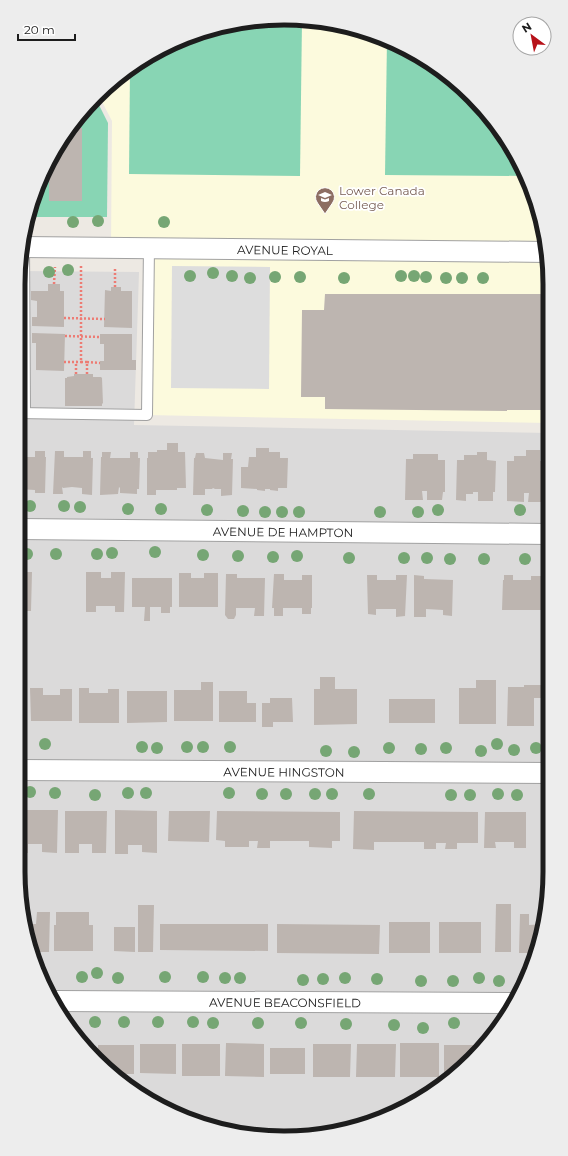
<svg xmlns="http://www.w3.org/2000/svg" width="568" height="1156" viewBox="0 0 568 1156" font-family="Montserrat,sans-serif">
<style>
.residential{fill:#dbdada}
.education{fill:#fcfadd}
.pitch{fill:#88d5b4}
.parking{fill:#ddd}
.building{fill:#bdb5b0}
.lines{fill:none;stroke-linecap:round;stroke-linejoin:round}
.service-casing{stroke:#a1a1a1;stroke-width:12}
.minor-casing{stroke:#a1a1a1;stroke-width:22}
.path{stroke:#ed7c74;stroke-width:2.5;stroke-dasharray:2 2;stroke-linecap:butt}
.service{stroke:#fff;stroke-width:10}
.minor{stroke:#fff;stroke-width:20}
.tree{fill:#76a674}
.labels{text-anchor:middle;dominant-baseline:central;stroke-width:3.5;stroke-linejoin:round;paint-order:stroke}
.education-label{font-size:12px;fill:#785e54;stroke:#fff;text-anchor:start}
.street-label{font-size:12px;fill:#1d1d1d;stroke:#fff}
.rim{fill:none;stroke:#1d1d1d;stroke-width:5}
</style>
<rect width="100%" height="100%" fill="#ede9e3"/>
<path class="residential" d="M19,271L139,272L134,425L548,433L550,872L545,924L530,974L505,1020L472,1060L402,1110L319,1136L232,1133L151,1102L108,1072L73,1034L32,958L18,872V284Z"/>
<path class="education" d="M284,18L336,23L386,38L446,73L495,122L530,182L548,249V423L147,415L149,247L111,246L112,121L98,94L136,63L182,38L232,23Z"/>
<g class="pitch">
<path d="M284,18L302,20L300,176L129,174L130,68L136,63L182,38L232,23Z"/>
<path d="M387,39L446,73L495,122L526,176L385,175Z"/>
<path d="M95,97L108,123L107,217H28L38,182L63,136Z"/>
</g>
<path class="parking" d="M172,266L270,267L269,389L171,388Z"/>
<g class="building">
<path d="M70,128H82V201H49V162L63,136Z"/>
<path d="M48,284H60V291H64V327L32,326V317H37V301L31,300V291H48Z"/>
<path d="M111,287H121V291H132V328L104,327L105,290L111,291Z"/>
<path d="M325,294H548V410H507V411L325,409V397H301L302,310H324Z"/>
<path d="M32,333L65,334L64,371L36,370V343H32Z"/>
<path d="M100,334H132V360H136V370H100V361H104V344H100Z"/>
<path d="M74,374H93V377H101L102,378L103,404L102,403V406H65V378H67V377L74,376Z"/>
<path d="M167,443H178V452H185L186,488H177V490H156V495H147V458H148V452H157V450H167Z"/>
<path d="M256,448H269V452H280V458H288L287,488H278V491L270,490V489H265V491L257,490V489L241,488V467H248L249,457H256Z"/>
<path d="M526,450H540V461H546V502H528L529,493H524V502L507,501V461H514V456H526Z"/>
<path d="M35,451H45V457H46L45,493H35V490L18,489V457H35Z"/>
<path d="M55,451H64V457H83V451H91V458H93L92,495L82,494V488L72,487L63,488L62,487L63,494H53Z"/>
<path d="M102,452H111L110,458H130V452H138V458H140L139,489H137V494L120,493V488L119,487L118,494L100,495L101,457H102Z"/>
<path d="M477,452H487V460L496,461L495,492H493V501H478V492H473V494H466V501L456,500L457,460H464V455H477Z"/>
<path d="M196,453H204L205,458L223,460V453H232L231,459H233L232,495L221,496V489H215L213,488L212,489H205V495H193L194,458H195Z"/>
<path d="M413,454H438V460H445V492H443L442,500H427V491H422L423,500H405L406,459H413Z"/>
<path d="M18,572H32L31,611H21L22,605H18Z"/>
<path d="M86,572H101V578H111V572H125L124,612H115V606H96V612H86Z"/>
<path d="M179,573H191V578H204V573H218V607H179Z"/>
<path d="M226,574H237V578H265L264,616H254L255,608H236V615L234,619H228L225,615Z"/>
<path d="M274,574H284V580H302V575H312V608H311V614H302V608H283V616H274V608H272Z"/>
<path d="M367,575H377V580H396V575H407L405,616L396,617V609H376V615L368,614Z"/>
<path d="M414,575L424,576V579L453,580L452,616L443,615V610L426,609V617H414Z"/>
<path d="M504,575H513V580H531V576H541L542,610H502L503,580H504Z"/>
<path d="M132,578H172V607H170V613H161V607H150V621H144L145,607H132Z"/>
<path d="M320,677H335V689H357V724L314,725V689H320Z"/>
<path d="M476,680H496V724H459V688H476Z"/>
<path d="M201,682H213V721H174V690H201Z"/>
<path d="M524,685H541V698H534V726H507L508,687H524Z"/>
<path d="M30,688H43V695H60V689H72V721H31Z"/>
<path d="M79,688H89V693H108V689H119V723H79Z"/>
<rect x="18" y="689" width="6" height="34"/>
<path d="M127,691H167V722L127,723Z"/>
<path d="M219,691H247V703H256V722H219Z"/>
<path d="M270,698H292L293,722H273V727H262V703H270Z"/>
<rect x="389" y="699" width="46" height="24"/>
<path d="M18,810H58L57,853L42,852V844H28V853H18Z"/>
<path d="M115,810L157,811V853L142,852V845H128V854H115Z"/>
<path d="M65,811H107L106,853H92V844H79V853H65Z"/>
<path d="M169,811H210L209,842L168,841Z"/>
<path d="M217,811L340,812V841H332V848L309,847V841H270V848H257L258,841H249V847H225V841L216,840Z"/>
<path d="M354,811L478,812V843H457V849H445L446,843H436V849H424V842H374V850L353,849Z"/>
<path d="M485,812H526V848H514V842H495L496,848H484Z"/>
<path d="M496,904H511V952H495Z"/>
<path d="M138,905H154L153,952H138Z"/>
<path d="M37,912H50L49,952H31L27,924H36Z"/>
<path d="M56,912H89V925H93V951H54V925H56Z"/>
<path d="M520,914H529V925L545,924L536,953H519Z"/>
<rect x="389" y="922" width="41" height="31"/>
<rect x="439" y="922" width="42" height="31"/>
<path d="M160,924H268V951L160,950Z"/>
<path d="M277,924L380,925L379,954L277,953Z"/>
<path d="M114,927H135V952L114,951Z"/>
<path d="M82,1043H93V1055Z"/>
<path d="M226,1043L264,1044V1077L225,1076Z"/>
<rect x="400" y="1043" width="39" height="34"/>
<path d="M140,1044H176V1074L140,1073Z"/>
<rect x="182" y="1044" width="38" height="32"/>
<path d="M313,1044H351L350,1077H313Z"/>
<path d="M357,1044H396L395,1077H356Z"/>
<path d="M98,1045H134V1074H111L108,1072L98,1061Z"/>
<path d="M444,1045H483V1047L472,1060L449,1077H444Z"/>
<rect x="270" y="1048" width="35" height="26"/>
</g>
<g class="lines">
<defs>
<g id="service">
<path d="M24,247L25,413"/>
<path d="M18,413L147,415L149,247"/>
</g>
<g id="minor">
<path id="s1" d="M22,247L548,252"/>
<path id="s2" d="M18,529L549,534"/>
<path id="s3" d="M18,770L550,773"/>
<path id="s4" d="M55,1001L514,1003"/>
</g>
</defs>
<use href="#service" class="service-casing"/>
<use href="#minor" class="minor-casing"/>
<g class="path">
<path d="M81,266V362H87V374"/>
<path d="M54,284L55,267"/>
<path d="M115,287V267"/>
<path d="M64,318L105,319"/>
<path d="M65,336L100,337"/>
<path d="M64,362H77"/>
<path d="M87,362L100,363"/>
<path d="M76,374V362H82"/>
</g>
<use href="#service" class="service"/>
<use href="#minor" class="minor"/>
</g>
<g class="tree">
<circle cx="98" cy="221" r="6"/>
<circle cx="73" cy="222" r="6"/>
<circle cx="164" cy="222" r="6"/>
<circle cx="68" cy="270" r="6"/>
<circle cx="49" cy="272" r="6"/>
<circle cx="213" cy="273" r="6"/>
<circle cx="190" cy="276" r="6"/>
<circle cx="232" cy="276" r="6"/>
<circle cx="401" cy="276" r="6"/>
<circle cx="414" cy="276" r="6"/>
<circle cx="275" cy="277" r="6"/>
<circle cx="300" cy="277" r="6"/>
<circle cx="426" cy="277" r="6"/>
<circle cx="250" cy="278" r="6"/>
<circle cx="344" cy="278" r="6"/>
<circle cx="446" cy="278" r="6"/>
<circle cx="462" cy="278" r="6"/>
<circle cx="483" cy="278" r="6"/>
<circle cx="30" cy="506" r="6"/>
<circle cx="64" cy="506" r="6"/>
<circle cx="80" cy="507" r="6"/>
<circle cx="128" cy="509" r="6"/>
<circle cx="161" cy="509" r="6"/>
<circle cx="207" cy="510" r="6"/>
<circle cx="438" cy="510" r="6"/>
<circle cx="520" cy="510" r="6"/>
<circle cx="243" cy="511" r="6"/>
<circle cx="265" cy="512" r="6"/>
<circle cx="282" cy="512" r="6"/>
<circle cx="299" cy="512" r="6"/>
<circle cx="380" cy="512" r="6"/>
<circle cx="418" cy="512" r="6"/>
<circle cx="155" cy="552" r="6"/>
<circle cx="112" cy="553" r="6"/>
<circle cx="27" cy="554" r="6"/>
<circle cx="56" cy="554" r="6"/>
<circle cx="97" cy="554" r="6"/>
<circle cx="203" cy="555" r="6"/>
<circle cx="238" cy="556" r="6"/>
<circle cx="297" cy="556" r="6"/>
<circle cx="273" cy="557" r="6"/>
<circle cx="349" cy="558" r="6"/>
<circle cx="404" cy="558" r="6"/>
<circle cx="427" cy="558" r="6"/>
<circle cx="450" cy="559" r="6"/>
<circle cx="484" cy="559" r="6"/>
<circle cx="525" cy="559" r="6"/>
<circle cx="45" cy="744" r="6"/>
<circle cx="497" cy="744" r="6"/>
<circle cx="142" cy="747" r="6"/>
<circle cx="187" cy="747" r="6"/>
<circle cx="203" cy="747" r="6"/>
<circle cx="230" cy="747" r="6"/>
<circle cx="157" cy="748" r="6"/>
<circle cx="389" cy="748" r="6"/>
<circle cx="446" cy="748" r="6"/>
<circle cx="536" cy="748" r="6"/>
<circle cx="421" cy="749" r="6"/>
<circle cx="514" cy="750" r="6"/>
<circle cx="326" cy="751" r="6"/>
<circle cx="481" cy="751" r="6"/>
<circle cx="354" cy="752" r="6"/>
<circle cx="30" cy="792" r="6"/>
<circle cx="55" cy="793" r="6"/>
<circle cx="128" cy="793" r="6"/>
<circle cx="146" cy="793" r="6"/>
<circle cx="229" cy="793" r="6"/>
<circle cx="262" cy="794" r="6"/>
<circle cx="286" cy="794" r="6"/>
<circle cx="315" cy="794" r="6"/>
<circle cx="332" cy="794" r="6"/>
<circle cx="369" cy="794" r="6"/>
<circle cx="498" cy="794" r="6"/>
<circle cx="95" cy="795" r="6"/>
<circle cx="451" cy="795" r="6"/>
<circle cx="470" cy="795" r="6"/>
<circle cx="517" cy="795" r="6"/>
<circle cx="97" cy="973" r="6"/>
<circle cx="82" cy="977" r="6"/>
<circle cx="165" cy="977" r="6"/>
<circle cx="203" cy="977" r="6"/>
<circle cx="118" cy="978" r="6"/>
<circle cx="225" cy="978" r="6"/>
<circle cx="240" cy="978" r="6"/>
<circle cx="345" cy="978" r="6"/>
<circle cx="479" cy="978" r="6"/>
<circle cx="323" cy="979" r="6"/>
<circle cx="377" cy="979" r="6"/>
<circle cx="303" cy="980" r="6"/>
<circle cx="421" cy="981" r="6"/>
<circle cx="453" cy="981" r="6"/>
<circle cx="499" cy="981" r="6"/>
<circle cx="95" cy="1022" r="6"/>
<circle cx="124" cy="1022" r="6"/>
<circle cx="158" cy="1022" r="6"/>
<circle cx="193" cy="1022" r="6"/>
<circle cx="213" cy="1023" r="6"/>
<circle cx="258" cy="1023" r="6"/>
<circle cx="301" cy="1023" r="6"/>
<circle cx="454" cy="1023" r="6"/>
<circle cx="346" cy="1024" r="6"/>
<circle cx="394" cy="1025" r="6"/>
<circle cx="423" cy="1028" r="6"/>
</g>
<defs>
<symbol id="school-pin" viewBox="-11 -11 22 30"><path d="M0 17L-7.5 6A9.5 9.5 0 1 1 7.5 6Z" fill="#8d6e63" stroke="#fff"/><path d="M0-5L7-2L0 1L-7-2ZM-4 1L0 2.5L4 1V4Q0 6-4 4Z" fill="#fff"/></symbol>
</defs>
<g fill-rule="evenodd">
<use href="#school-pin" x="314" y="186" width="22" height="30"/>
</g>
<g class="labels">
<g class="education-label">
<text x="339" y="190">Lower Canada<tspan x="339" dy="14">College</tspan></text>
</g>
<g class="street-label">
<text stroke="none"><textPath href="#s1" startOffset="263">AVENUE ROYAL</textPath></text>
<text stroke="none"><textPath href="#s2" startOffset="265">AVENUE DE HAMPTON</textPath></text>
<text stroke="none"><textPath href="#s3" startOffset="266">AVENUE HINGSTON</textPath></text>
<text stroke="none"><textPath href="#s4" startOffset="230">AVENUE BEACONSFIELD</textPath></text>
</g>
</g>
<path d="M0 0H568V1156H0ZM284 25H284A259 259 0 0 1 543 284V872A259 259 0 0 1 284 1131H284A259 259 0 0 1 25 872V284A259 259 0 0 1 284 25Z" fill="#ededed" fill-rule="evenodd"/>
<path class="rim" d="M284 25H284A259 259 0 0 1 543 284V872A259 259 0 0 1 284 1131H284A259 259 0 0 1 25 872V284A259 259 0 0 1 284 25Z"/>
<g transform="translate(532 36) rotate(328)"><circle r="19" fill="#ffffff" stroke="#a5a5a5"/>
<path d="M0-3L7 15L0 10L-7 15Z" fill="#b71219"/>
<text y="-6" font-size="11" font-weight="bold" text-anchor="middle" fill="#1d1d1d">N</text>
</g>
<path d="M18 34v6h57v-6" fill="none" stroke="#1d1d1d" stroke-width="2"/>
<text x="24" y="34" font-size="12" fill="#1d1d1d" stroke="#ffffff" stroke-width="3" paint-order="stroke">20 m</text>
</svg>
